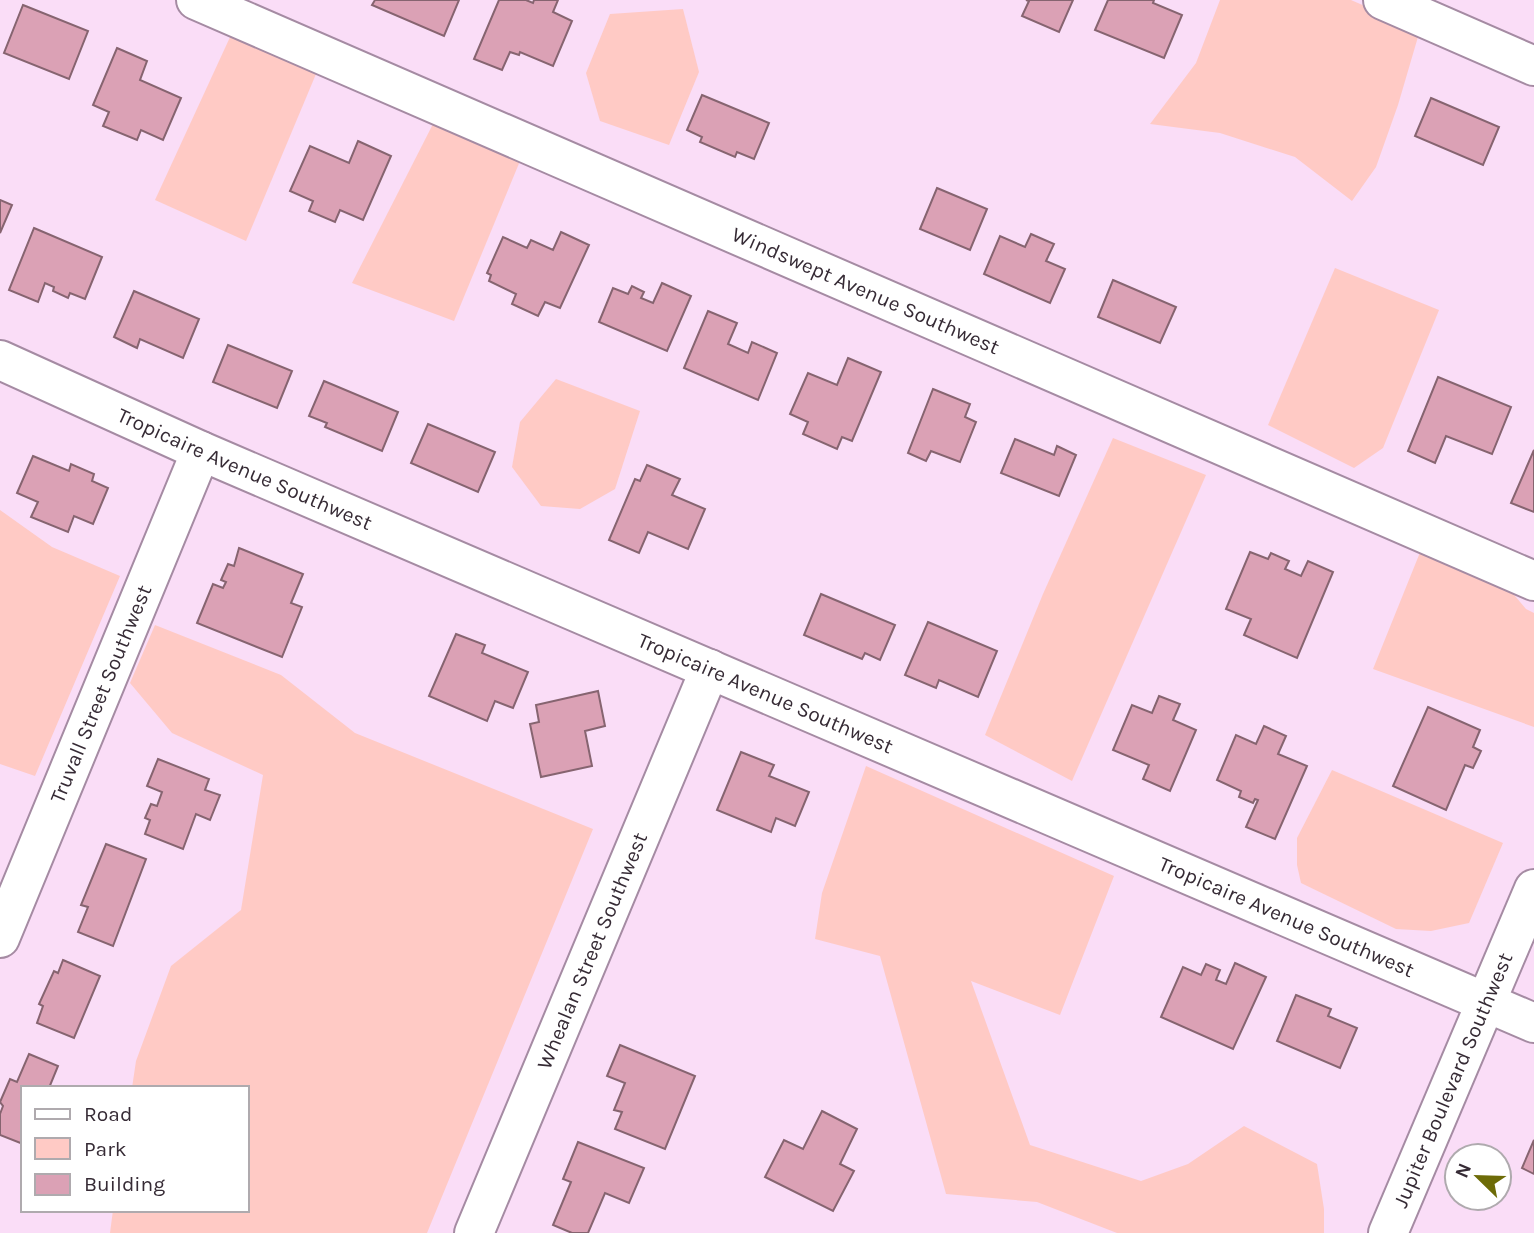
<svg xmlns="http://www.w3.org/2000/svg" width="1534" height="1233" viewBox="0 0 1534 1233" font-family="Karla,sans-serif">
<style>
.green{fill:#ffcac5}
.building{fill:#dba1b5;stroke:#866470;stroke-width:2}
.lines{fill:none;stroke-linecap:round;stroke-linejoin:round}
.minor-casing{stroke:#a58ba3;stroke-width:42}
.minor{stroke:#fff;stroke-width:38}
.labels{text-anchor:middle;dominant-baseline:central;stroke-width:7;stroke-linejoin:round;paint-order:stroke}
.street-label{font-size:21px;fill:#362b35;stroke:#fff}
</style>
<rect width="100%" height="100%" fill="#faddf7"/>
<g class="green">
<path d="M1220,0H1351L1420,30L1398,105L1376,167L1352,201L1295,157L1220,133L1150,124L1196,63Z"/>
<path d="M683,9L699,72L669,145L600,121L586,73L610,14Z"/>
<path d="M231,35L316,74L246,241L155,200Z"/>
<path d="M434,122L520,161L454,321L352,283Z"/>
<path d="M1335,268L1439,310L1383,448L1354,468L1268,425Z"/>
<path d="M556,379L640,411L615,489L580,509L541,506L512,467L520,422Z"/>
<path d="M1113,438L1206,475L1072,781L985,735L1043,594Z"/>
<path d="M0,510L52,547L120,576L35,776L0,764Z"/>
<path d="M1421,550L1504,583L1526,609L1534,613V727L1373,669Z"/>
<path d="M155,625L281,675L355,733L593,829L427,1233H110L113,1210H247V1088H132L136,1061L171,966L241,910L263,775L172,733L130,683Z"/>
<path d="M866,766L1114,876L1060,1015L971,981L1030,1145L1141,1181L1188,1164L1244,1126L1317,1164L1324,1209V1233H1117L1037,1202L946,1194L880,956L815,939L822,893Z"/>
<path d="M1332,770L1503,843L1469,923L1431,931L1396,929L1301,883L1297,865V838Z"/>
</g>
<g class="building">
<path d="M375,0H459L444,36L372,5Z"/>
<path d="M499,0H526L533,3L534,0H558L553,12L572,21L553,66L520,52L519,55L510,52L502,70L474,59Z"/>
<path d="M1026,0H1073L1059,32L1022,16L1029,1Z"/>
<path d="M1108,0H1154L1153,3L1182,15L1164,58L1095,30Z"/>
<path d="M23,5L88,31L69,79L4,53Z"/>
<path d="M117,48L147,61L140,80L181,98L163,140L141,130L137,140L103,126L109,112L93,105Z"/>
<path d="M702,95L769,123L754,159L737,152L735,157L700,142L702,137L687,130Z"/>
<path d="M1431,98L1499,127L1483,165L1415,136Z"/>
<path d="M358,141L391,156L363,220L340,210L335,222L309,211L313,201L290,191L310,146L349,163Z"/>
<path d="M937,188L987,209L970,250L920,229Z"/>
<path d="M0,200L12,205L0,233Z"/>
<path d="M34,228L102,257L85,299L70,293L68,298L53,291L54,287L45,283L38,302L9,290Z"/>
<path d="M561,232L589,245L560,308L545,302L538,316L512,304L516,294L489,281L491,275L487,273L503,237L527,248L531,240L553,250Z"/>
<path d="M1031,234L1054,244L1046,261L1065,269L1050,303L984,274L1000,236L1025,247Z"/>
<path d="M1113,280L1176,307L1160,343L1098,317Z"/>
<path d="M662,283L691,296L667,351L599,322L613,288L628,294L632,286L644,292L641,298L653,303Z"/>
<path d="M134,291L199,319L183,358L140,339L137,348L114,337Z"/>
<path d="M708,311L737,323L728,344L748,353L752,342L777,353L758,400L684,368Z"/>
<path d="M228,345L292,371L277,408L213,382Z"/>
<path d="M848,358L881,372L852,441L842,437L837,449L803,434L808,422L790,414L808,373L837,385Z"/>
<path d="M1438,377L1511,407L1492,454L1446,436L1435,463L1408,451Z"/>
<path d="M324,381L398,412L382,451L325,427L327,423L309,416Z"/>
<path d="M933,389L970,404L965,417L976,422L960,462L931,451L926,461L908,453Z"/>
<path d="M428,424L495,452L478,492L411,463Z"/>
<path d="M1015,439L1054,455L1057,446L1076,455L1059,496L1001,473Z"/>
<path d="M1534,450V512L1511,503Z"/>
<path d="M33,456L69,471L71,464L94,474L92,481L108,488L93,524L74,516L68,532L31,517L38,502L17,493Z"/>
<path d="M647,465L680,479L672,495L705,509L688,549L648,532L639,553L609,540L635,479L640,481Z"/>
<path d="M239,548L303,574L291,603L302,607L282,657L197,623L213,584L223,588L226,582L221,580L228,564L234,566Z"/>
<path d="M1250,552L1268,559L1271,553L1289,561L1285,569L1301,576L1308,561L1333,572L1297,658L1244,635L1251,619L1226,609Z"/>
<path d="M821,594L895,625L880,660L865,653L862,659L804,635Z"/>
<path d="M928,622L997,651L978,697L939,680L936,688L905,675Z"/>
<path d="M456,634L485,645L482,653L528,672L513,708L495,701L487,721L429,696Z"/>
<path d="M598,691L605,726L585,731L592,766L541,777L530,724L539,722L536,705Z"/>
<path d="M1159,696L1180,704L1173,720L1196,730L1170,791L1143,779L1149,765L1113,750L1132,705L1152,713Z"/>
<path d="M1428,707L1480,730L1473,747L1481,751L1473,768L1465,765L1446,810L1393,786Z"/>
<path d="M1264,726L1286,736L1278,754L1307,766L1275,839L1246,827L1258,800L1255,799L1253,803L1239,797L1241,791L1217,780L1236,735L1256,744Z"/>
<path d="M741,752L774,765L769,776L809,792L795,826L776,818L771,832L717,810Z"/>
<path d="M158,759L209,779L205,790L220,795L210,820L196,814L183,849L145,834L150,820L145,818L151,804L157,806L162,792L147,786Z"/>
<path d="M106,844L146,859L113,946L78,932L88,907L81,905Z"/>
<path d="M63,960L100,976L74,1038L37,1023L43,1006L39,1004L54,971L58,973Z"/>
<path d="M1235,963L1266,977L1233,1049L1161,1017L1183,967L1201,975L1206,964L1220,970L1216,980L1226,984Z"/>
<path d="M1296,995L1331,1009L1328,1016L1357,1028L1340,1068L1277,1041Z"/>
<path d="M620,1045L695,1076L665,1149L615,1129L622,1112L614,1110L625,1083L607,1076Z"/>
<path d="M29,1054L58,1066L49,1088H23V1144L0,1135V1114L3,1106L0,1102L10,1079L17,1082Z"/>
<path d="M822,1111L857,1129L840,1164L854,1171L833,1211L765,1177L784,1140L803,1149Z"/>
<path d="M1534,1140V1174L1522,1168Z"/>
<path d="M578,1142L644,1168L629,1203L605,1193L588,1233H572L553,1225L571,1182L563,1179Z"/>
</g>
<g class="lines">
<defs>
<g id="minor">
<path id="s1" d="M196,0L1534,581"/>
<path d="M1383,0L1534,66"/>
<path id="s2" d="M0,360L201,451L1534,1023"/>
<path id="s3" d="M0,938L201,451"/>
<path id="s4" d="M474,1233L710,669"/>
<path id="s5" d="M1388,1233L1534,889"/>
</g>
</defs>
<use href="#minor" class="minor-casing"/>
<use href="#minor" class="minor"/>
</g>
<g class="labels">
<g class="street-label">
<text stroke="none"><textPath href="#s1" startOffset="730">Windswept Avenue Southwest</textPath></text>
<text stroke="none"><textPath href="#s2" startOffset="268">Tropicaire Avenue Southwest</textPath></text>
<text stroke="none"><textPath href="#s2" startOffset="835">Tropicaire Avenue Southwest</textPath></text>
<text stroke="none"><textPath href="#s3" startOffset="264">Truvall Street Southwest</textPath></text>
<text stroke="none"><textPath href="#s2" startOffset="1402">Tropicaire Avenue Southwest</textPath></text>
<text stroke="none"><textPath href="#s4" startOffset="306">Whealan Street Southwest</textPath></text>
<text stroke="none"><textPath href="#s5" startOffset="166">Jupiter Boulevard Southwest</textPath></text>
</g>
</g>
<rect x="21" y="1086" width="228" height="126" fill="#ffffff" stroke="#afaaae" stroke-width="2"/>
<rect x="35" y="1109" width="35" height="10" fill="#ffffff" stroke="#afaaae" stroke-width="2"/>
<text x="84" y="1121" font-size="21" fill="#362b35">Road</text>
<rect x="35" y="1138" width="35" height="21" fill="#ffcac5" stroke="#afaaae" stroke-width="2"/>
<text x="84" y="1156" font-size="21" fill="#362b35">Park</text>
<rect x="35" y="1174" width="35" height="21" fill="#dba1b5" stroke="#afaaae" stroke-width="2"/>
<text x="84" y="1191" font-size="21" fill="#362b35">Building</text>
<g transform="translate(1478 1177) rotate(293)"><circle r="33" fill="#ffffff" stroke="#afaaae" stroke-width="2"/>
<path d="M0-5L12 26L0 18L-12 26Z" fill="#6d6b07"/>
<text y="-10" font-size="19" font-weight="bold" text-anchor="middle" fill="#362b35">N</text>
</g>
</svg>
